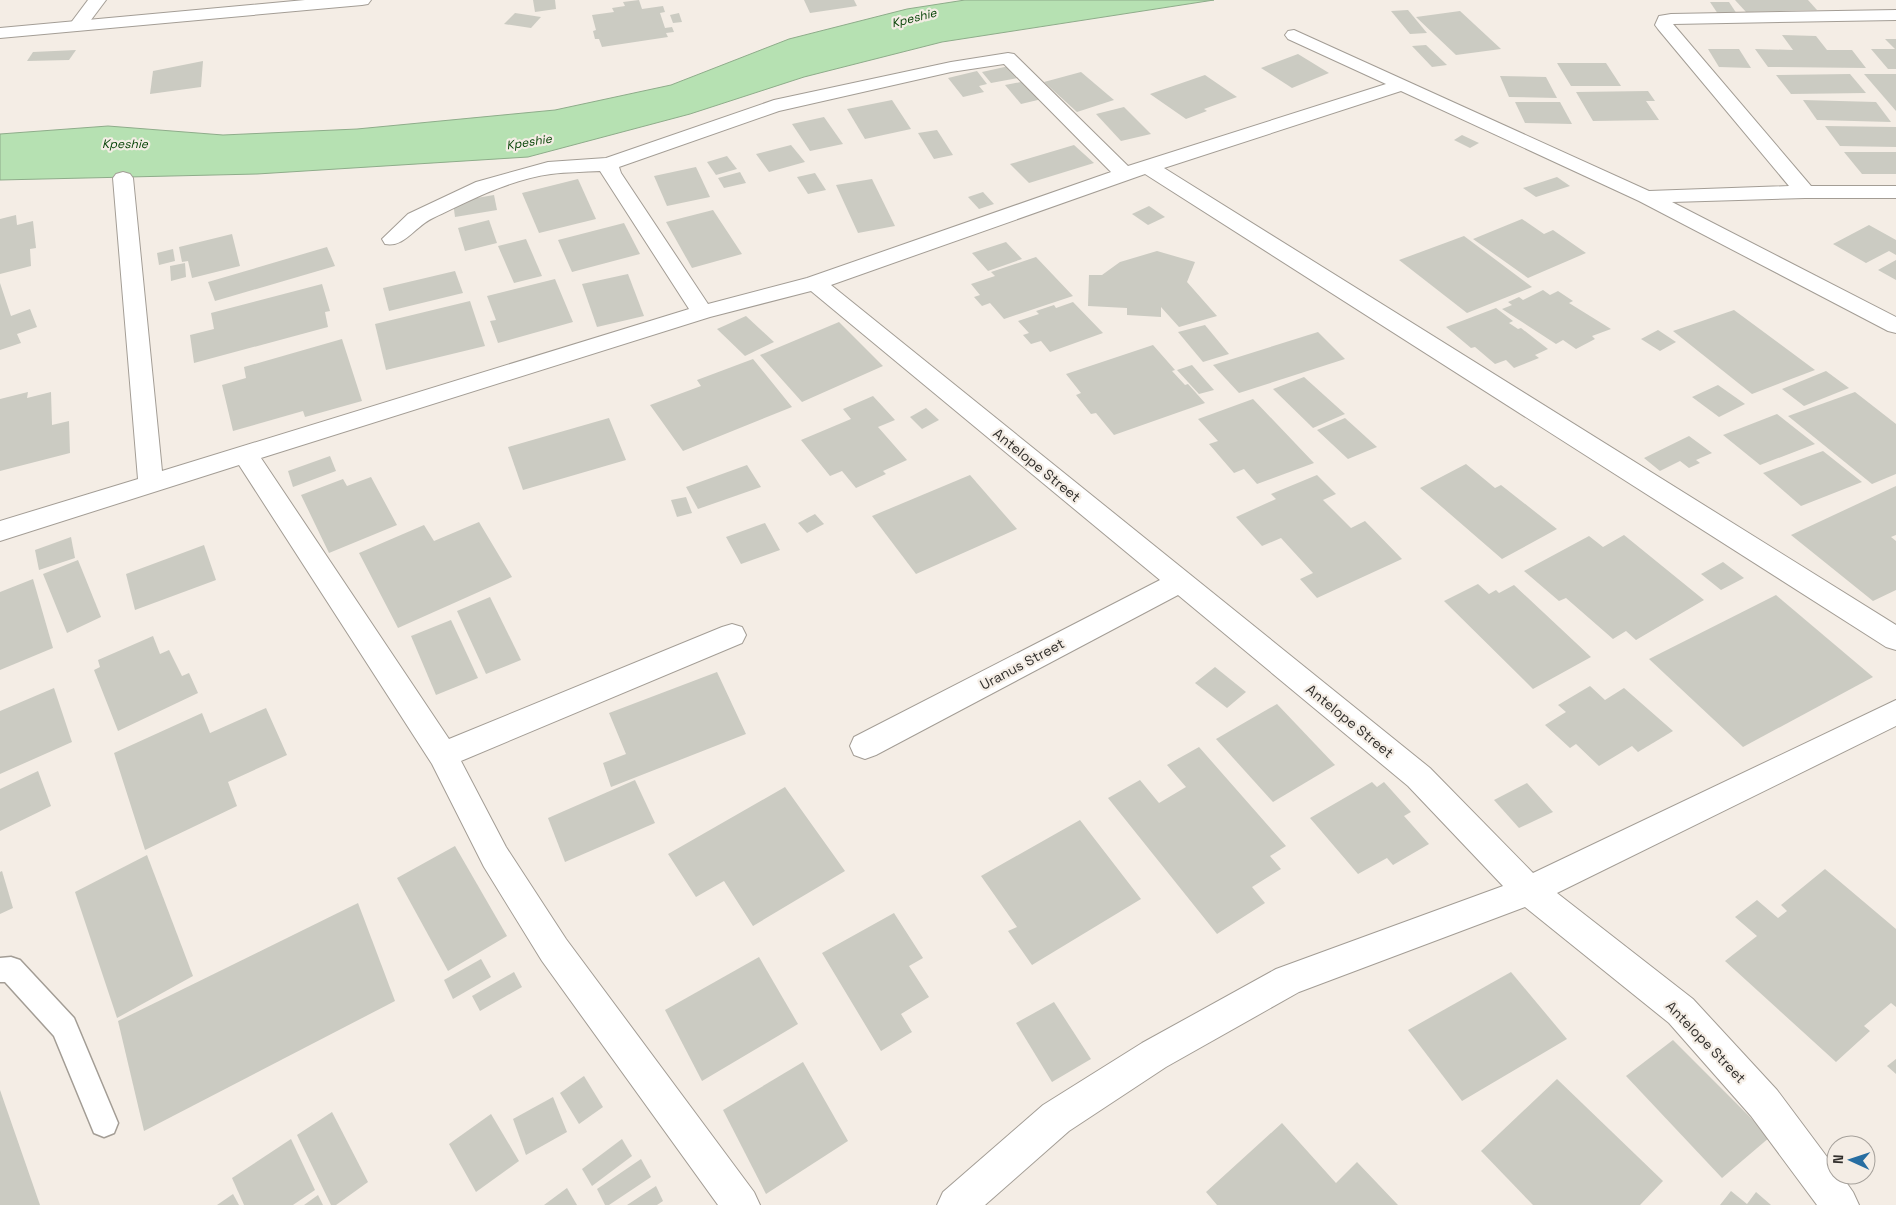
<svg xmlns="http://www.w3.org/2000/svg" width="1896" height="1205" viewBox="0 0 1896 1205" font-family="'Space Grotesk',sans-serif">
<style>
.water{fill:#b6e1b2;stroke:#8eac8a}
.building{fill:#cbcbc2}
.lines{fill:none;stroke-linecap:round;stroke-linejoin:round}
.lane-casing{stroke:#a39d95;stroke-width:3}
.street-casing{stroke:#a39d95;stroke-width:2}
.secondary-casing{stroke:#a39d95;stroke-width:2}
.lane{fill:#fff;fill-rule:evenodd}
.street{fill:#fff;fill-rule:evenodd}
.secondary{fill:#fff;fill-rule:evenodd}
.labels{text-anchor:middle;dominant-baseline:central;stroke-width:4.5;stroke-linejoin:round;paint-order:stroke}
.far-water-label{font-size:12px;font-style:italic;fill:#003f00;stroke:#f4ede5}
.street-label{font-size:14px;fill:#312f2c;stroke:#f4ede5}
</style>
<rect width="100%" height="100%" fill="#f4ede5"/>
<path class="water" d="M965,0H1214L942,42L804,77L690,114L528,157L257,174L0,180V134L108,126L223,135L357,129L555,110L671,85L789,39L907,9Z"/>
<g class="building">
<path d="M533,0H555L556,9L535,12Z"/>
<path d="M639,0L642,9L663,6L665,12L660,13L665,28L672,27L674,32L666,33L668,37L602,47L599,39H595L593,31L596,30L592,15L614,12L612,8L625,6L623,2Z"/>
<path d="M804,0H854L857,6L810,13Z"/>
<path d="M1735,0H1808L1817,10L1746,12Z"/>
<path d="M1710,2H1729L1737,14H1718Z"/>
<path d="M1408,10L1427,33L1410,34L1391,11Z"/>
<path d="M1460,11L1501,49L1456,55L1416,17Z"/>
<path d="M515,13L541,17L531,28L504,24Z"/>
<path d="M679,13L682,22L673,23L670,15Z"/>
<path d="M1782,35L1816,36L1827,50H1852L1866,68L1768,67L1755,49L1793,50Z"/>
<path d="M1885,39H1896V69H1888L1871,49H1895Z"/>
<path d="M1426,45L1447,65L1432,67L1412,46Z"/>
<path d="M1708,49H1739L1751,68L1719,67Z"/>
<path d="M76,50L69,60L27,61L33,52Z"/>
<path d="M1298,54L1329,73L1292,88L1261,68Z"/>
<path d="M203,61L201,87L150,94L153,71Z"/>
<path d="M1557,63H1606L1621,86H1571Z"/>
<path d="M1009,66L1018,78L991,83L982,72Z"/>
<path d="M977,71L987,84L979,86L984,92L963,97L948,78Z"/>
<path d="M1081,72L1114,100L1077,112L1044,82Z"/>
<path d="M1850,74L1866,93L1791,94L1776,75Z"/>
<path d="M1864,74H1896V111Z"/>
<path d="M1205,75L1237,97L1204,109L1207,111L1186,119L1150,94Z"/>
<path d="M1500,76L1546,77L1557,98L1509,97Z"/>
<path d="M1026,81L1042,99L1021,104L1005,85Z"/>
<path d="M1648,91L1655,101H1646L1659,120L1593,121L1576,92Z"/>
<path d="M892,100L911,129L865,139L847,109Z"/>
<path d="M1803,100L1876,102L1891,122L1817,120Z"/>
<path d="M1515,102H1560L1572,124L1525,123Z"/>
<path d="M1124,107L1151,134L1121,141L1096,114Z"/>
<path d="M824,117L843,144L810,151L792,124Z"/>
<path d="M1825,126L1896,127V147L1840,146Z"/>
<path d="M937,130L953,155L934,159L918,133Z"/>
<path d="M1462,135L1479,143L1470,148L1454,140Z"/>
<path d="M791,145L805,162L769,172L756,154Z"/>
<path d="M1074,145L1094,163L1029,183L1010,164Z"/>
<path d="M1844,152H1896V174H1862Z"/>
<path d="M727,156L737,169L716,175L707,162Z"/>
<path d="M696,167L710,197L667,206L654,176Z"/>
<path d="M740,172L746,183L724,188L718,178Z"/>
<path d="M815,173L826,190L808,194L797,177Z"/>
<path d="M1557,177L1570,186L1536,197L1523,188Z"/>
<path d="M578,179L596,219L539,233L522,193Z"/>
<path d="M872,179L895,226L858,233L836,185Z"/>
<path d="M983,192L994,204L979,209L968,197Z"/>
<path d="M494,195L497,210L455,217L453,202Z"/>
<path d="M1149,206L1165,217L1148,225L1132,214Z"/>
<path d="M713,210L742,254L692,268L666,222Z"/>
<path d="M16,215L17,225L33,221L36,248L30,249L31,266L0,274V219Z"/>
<path d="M1522,219L1544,234L1553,230L1586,253L1528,278L1473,239Z"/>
<path d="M489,220L497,243L465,251L458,228Z"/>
<path d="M624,223L640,254L572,272L558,240Z"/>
<path d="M1869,225L1896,240V255L1889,251L1866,263L1833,244Z"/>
<path d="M232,234L240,266L192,278L188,261L182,262L179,247Z"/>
<path d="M1464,236L1532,287L1467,313L1399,260Z"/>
<path d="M526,239L542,276L514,283L498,246Z"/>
<path d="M1006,242L1022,259L988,271L972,253Z"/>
<path d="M327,247L335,266L215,301L208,282Z"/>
<path d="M173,249L175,261L159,265L157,253Z"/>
<path d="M1157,251L1195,262L1187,282L1217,316L1179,327L1161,307V317L1127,315V308L1088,306L1089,275H1102L1120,262Z"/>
<path d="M1036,257L1073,296L1004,319L990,303L982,306L974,297L980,295L971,284L995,276L991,272Z"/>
<path d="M1896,260V280L1878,270Z"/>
<path d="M185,263L186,277L171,281L170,266Z"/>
<path d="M455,271L463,293L389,311L383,288Z"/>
<path d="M628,274L644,316L597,327L582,284Z"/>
<path d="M555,279L573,322L498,343L490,321L496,320L487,296Z"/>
<path d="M0,283L11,316L30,309L37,327L17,334L21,343L0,350Z"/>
<path d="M322,284L330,311L325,312L328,327L194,363L190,335L214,329L211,313Z"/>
<path d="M1543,290L1550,295L1558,291L1573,301L1569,303L1611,329L1592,336L1595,339L1576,349L1563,340L1556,344L1502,309L1512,305L1508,302L1519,297L1523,300Z"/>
<path d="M470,301L485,346L386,370L375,324Z"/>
<path d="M1073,302L1103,333L1050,352L1041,341L1031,344L1023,335L1029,333L1018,321L1039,314L1036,311L1054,305L1056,308Z"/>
<path d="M1496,308L1513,321L1509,323L1518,329L1521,328L1548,349L1535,355L1539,358L1514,368L1506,360L1495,364L1475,347L1471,348L1446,327Z"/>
<path d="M1734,310L1815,370L1752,394L1673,331Z"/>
<path d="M746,316L774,342L745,356L717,329Z"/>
<path d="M839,322L883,366L802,402L760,355Z"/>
<path d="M1205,325L1229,354L1203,362L1178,332Z"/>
<path d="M1658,330L1676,342L1660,351L1641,339Z"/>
<path d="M1318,332L1345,359L1239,393L1213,365Z"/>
<path d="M342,339L362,401L305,417L303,411L233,431L222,385L246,378L244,367Z"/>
<path d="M1153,345L1175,370L1172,371L1185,385L1188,384L1205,403L1114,435L1096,413L1091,414L1076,395L1081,393L1066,374Z"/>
<path d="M753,359L792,407L683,451L650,405L701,386L697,380Z"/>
<path d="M1192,365L1214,390L1199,394L1177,370Z"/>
<path d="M1826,371L1849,388L1804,406L1782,389Z"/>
<path d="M1304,377L1345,414L1313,428L1273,389Z"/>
<path d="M1718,385L1745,404L1719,417L1692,397Z"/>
<path d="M28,392L27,398L51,392L52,425L69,421L70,453L0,471V399Z"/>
<path d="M1855,392L1896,424V474L1872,484L1788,416Z"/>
<path d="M873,396L895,420L878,427L907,460L883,471L886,474L856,488L842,471L830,476L801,440L851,419L843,409Z"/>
<path d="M1253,399L1314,463L1257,484L1244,469L1234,473L1209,444L1218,441L1198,419Z"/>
<path d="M926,408L939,420L922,429L910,417Z"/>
<path d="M1777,414L1815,444L1760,465L1723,435Z"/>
<path d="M609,418L626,460L523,490L508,447Z"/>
<path d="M1345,418L1377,447L1348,459L1317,430Z"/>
<path d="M1689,436L1712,453L1696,460L1700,463L1689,468L1680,461L1660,471L1644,458Z"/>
<path d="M1823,451L1862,482L1801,506L1763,473Z"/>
<path d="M330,456L336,471L293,487L288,471Z"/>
<path d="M1466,464L1495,488L1501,485L1557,529L1502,559L1420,488Z"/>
<path d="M747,465L761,487L698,509L686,487Z"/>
<path d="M970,475L1017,529L916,574L872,516Z"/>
<path d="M1317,475L1336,494L1323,500L1351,528L1365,521L1402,559L1317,598L1300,579L1313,573L1281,538L1262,546L1236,517L1276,499L1271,494Z"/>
<path d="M371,477L397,525L329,553L301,495L343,479L347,486Z"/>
<path d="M1896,486V535L1891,537L1896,541V590L1873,601L1791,535Z"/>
<path d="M686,497L692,513L677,517L671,500Z"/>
<path d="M815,514L824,524L807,533L798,523Z"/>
<path d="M479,522L512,577L398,628L359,553L424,525L434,541Z"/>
<path d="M765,523L780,550L741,564L726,537Z"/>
<path d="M1624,535L1704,600L1636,640L1626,631L1613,639L1566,598L1559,601L1524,571L1589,536L1603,547Z"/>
<path d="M71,537L75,558L39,570L35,550Z"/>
<path d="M204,545L216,580L135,610L126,574Z"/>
<path d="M78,560L101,617L67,633L43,574Z"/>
<path d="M1723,562L1744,578L1721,590L1701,574Z"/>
<path d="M33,579L53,648L0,670V592Z"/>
<path d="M1478,584L1489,594L1496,590L1499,593L1514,585L1591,657L1533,689L1444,601Z"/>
<path d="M1776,595L1873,677L1743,747L1649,659Z"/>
<path d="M490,597L521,660L486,674L457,611Z"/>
<path d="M451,620L478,678L436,695L411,636Z"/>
<path d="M153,636L160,654L169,650L182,676L189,673L198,693L118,731L94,670L100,667L98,660Z"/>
<path d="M1215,667L1246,692L1227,708L1195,683Z"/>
<path d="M717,672L746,734L611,787L603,763L626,754L609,713Z"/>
<path d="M1590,686L1605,700L1624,688L1673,731L1638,752L1632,746L1599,766L1576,744L1570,748L1545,725L1566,712L1558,705Z"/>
<path d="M54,688L72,742L0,774V711Z"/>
<path d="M1277,704L1335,765L1273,802L1216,739Z"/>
<path d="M266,708L287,755L228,782L237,806L145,850L114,753L202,713L210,733Z"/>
<path d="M1199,747L1286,846L1270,856L1281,869L1252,887L1265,903L1217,934L1108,798L1140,780L1159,803L1186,787L1167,765Z"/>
<path d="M38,771L51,806L0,831V789Z"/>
<path d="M635,780L655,823L565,862L548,818Z"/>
<path d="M1372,782L1377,787L1384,782L1411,812L1404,816L1429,844L1393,865L1387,858L1358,874L1310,818Z"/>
<path d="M1527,783L1553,812L1519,828L1494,800Z"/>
<path d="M785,787L845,871L753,926L724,881L696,897L668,854Z"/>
<path d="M1080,820L1141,899L1032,965L1008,931L1017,927L981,876Z"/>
<path d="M455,846L507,936L448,971L397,878Z"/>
<path d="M147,855L193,976L117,1018L75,892Z"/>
<path d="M1825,869L1896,929V1007L1891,1003L1864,1026L1870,1031L1836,1062L1725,961L1757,936L1735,917L1757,900L1778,918L1787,911L1781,905Z"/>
<path d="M2,871L13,908L0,914V872Z"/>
<path d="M358,903L395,1001L144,1131L118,1021Z"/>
<path d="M894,913L923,958L909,966L929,997L901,1014L912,1032L881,1051L822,953Z"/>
<path d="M759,957L798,1024L702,1081L665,1010Z"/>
<path d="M481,959L491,977L453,999L444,980Z"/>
<path d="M514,972L522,987L480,1011L472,996Z"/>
<path d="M1511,972L1567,1039L1462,1101L1408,1030Z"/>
<path d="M1054,1002L1091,1059L1052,1082L1016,1023Z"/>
<path d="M1673,1040L1770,1137L1722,1178L1626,1076Z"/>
<path d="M1896,1059V1074L1887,1066Z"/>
<path d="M803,1062L848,1141L766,1194L723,1110Z"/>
<path d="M584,1076L603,1107L579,1124L560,1093Z"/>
<path d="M1557,1079L1663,1181L1640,1205H1533L1481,1151Z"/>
<path d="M0,1090L40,1205H0Z"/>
<path d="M553,1097L567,1132L526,1155L513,1119Z"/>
<path d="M332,1112L368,1182L336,1205H331L297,1135Z"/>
<path d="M491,1114L519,1161L476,1192L449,1144Z"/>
<path d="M1282,1123L1336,1183L1357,1162L1398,1205H1217L1206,1192Z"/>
<path d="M291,1139L315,1190L293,1205H244L232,1178Z"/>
<path d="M622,1139L632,1156L592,1186L582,1169Z"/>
<path d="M641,1159L651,1177L609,1205H605L597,1189Z"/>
<path d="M656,1186L663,1201L657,1205H627Z"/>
<path d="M567,1188L577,1205H544Z"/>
<path d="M1731,1191L1747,1204L1756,1192L1771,1205H1720Z"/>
<path d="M233,1194L239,1205H217Z"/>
<path d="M318,1195L323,1205H304Z"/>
</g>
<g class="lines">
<defs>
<path id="lane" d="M11,957L20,960L74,1018L118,1123L114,1133L104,1137L94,1133L54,1036L5,982H0V958Z"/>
<g id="street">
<path d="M88,0H106L85,28L79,29L73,28L70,24Z"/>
<path d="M1896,10V20L1673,24L1811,186H1896V198H1805L1672,202L1896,317V333L1888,331L1639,201L1401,91L1164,168L1896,625V650L1886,647L1145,174L831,285L1430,768L1533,873L1896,700V726L1557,893L1693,999L1777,1090L1836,1169V1175H1841L1853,1192L1859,1205H1817L1751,1116L1669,1023L1525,907L1299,992L1166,1067L1069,1131L985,1205H937L943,1192L1043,1105L1142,1043L1276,969L1503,886L1408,786L1178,595L876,755L865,759L854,755L850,746L854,737L1160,580L811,291L710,317L261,458L449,739L722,627L732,624L742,627L746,635L742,643L461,761L506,847L566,939L754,1192L760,1205H718L542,961L484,867L432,764L239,465L0,541V521L138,479L113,178L116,174L123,172L130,174L133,178L162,471L689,309L600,171C584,172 567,172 551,174C511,179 469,201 433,218C415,226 405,248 385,244L382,239L408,214L476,182L548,162L606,158L774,100L951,62L1008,53L1014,54L1128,166L1386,84L1288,39L1285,35L1288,31L1294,30L1649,191L1789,186L1658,29L1655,25L1659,16L1671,14ZM1004,64L1111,172L807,278L708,304L621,173L619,167L779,111L951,72Z"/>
</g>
<path id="secondary" d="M305,0H371L368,4L362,5L0,38V28Z"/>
</defs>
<use href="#lane" class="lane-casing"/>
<use href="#street" class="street-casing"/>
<use href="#secondary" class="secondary-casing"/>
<use href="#lane" class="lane"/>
<use href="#street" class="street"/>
<use href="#secondary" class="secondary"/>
</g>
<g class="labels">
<g class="far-water-label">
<text transform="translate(914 18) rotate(-14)">Kpeshie</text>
<text transform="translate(529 142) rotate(-9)">Kpeshie</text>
<text x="125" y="144">Kpeshie</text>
</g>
<g class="street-label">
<text transform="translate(1037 465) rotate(39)">Antelope Street</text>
<text transform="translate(1022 664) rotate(-28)">Uranus Street</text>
<text transform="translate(1350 721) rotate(39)">Antelope Street</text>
<text transform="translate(1706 1042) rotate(46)">Antelope Street</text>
</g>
</g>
<g transform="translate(1851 1160) rotate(273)"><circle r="24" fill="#f4ede5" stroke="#a6a19b"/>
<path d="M0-4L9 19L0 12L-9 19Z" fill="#276ea2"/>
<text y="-8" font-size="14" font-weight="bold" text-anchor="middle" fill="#312f2c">N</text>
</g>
</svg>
